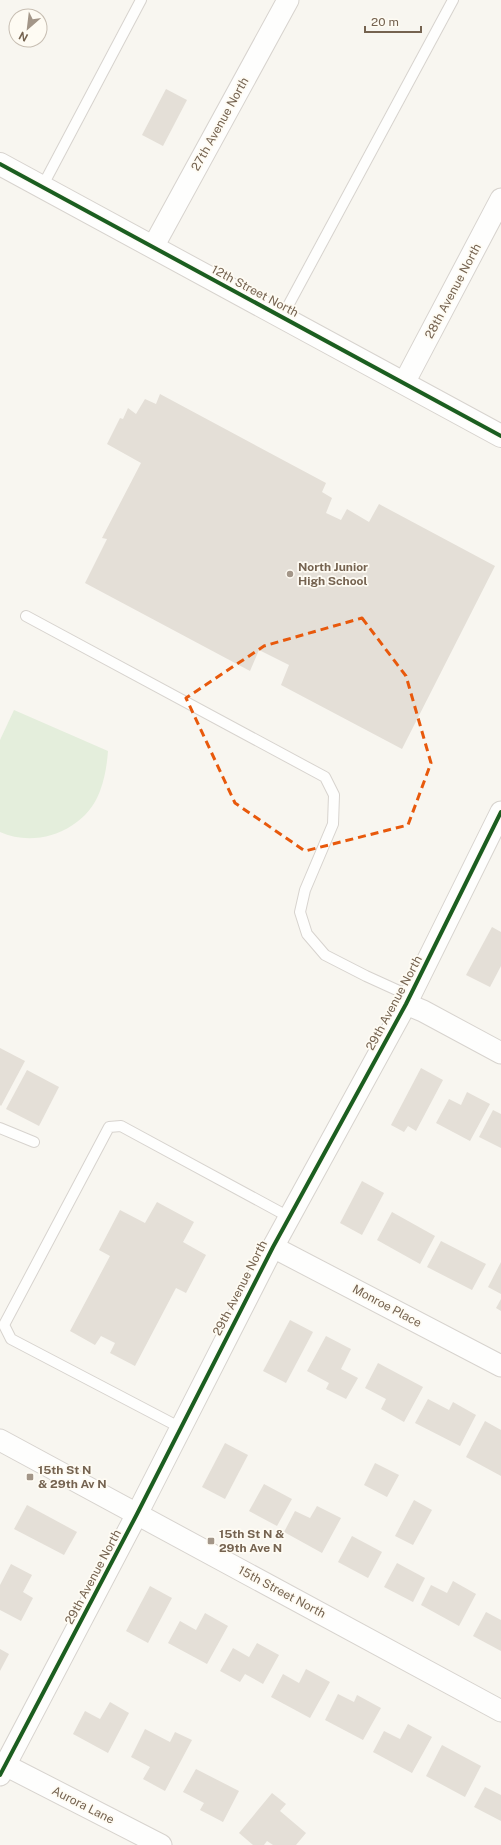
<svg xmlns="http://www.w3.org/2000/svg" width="501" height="1845" viewBox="0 0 501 1845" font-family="'Public Sans',sans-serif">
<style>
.pitch{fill:#e4eedc}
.building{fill:#e4dfd7}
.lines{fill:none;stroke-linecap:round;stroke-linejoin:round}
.service-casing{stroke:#d7d3ce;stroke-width:12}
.minor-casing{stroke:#d7d3ce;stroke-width:23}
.tertiary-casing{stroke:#d7d3ce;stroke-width:24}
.service{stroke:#fefefd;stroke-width:10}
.minor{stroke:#fefefd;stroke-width:21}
.tertiary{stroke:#fefefd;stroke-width:22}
.cycleway-casing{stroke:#fefbf3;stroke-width:6}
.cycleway{stroke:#1b5e20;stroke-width:4}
.marked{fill:none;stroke:#e8590c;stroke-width:3;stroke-dasharray:8 5;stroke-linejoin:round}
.poi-dot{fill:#a39688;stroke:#fefbf3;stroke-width:1.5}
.labels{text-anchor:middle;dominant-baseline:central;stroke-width:3.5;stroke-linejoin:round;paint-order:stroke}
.street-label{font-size:12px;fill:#756350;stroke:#fefbf3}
.poi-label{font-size:12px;font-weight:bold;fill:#756350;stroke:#fefbf3;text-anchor:start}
</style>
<rect width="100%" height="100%" fill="#f8f6f0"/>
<path class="pitch" d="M14,710L108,751C107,764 105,778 100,791C86,830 37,849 0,832V740Z"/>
<g class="building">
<path d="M166,89L187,100L163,146L142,135Z"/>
<path d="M160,394L326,483L322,492L332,498L326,513L341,520L347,509L369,522L379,504L495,566L402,749L281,685L289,665L259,650L250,671L85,583L107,539L102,538L141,463L107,444L120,418L123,419L128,408L136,414L145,399L156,404Z"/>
<path d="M492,927L501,932V966L490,987L466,975Z"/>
<path d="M0,1048L25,1061L1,1106L0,1105Z"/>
<path d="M421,1068L443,1080L416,1131L408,1126L404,1132L391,1125Z"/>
<path d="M27,1070L59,1087L39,1126L6,1109Z"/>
<path d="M467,1092L490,1104L470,1141L436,1123L449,1099L461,1105Z"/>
<path d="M493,1110L501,1114V1148L479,1137Z"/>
<path d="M362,1181L384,1193L362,1235L340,1223Z"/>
<path d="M157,1202L194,1222L183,1242L206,1255L186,1293L176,1288L135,1366L110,1353L115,1343L101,1336L95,1345L70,1331L110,1256L99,1250L120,1210L145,1223Z"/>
<path d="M392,1212L435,1236L420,1264L377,1240Z"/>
<path d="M441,1241L486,1264L472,1290L427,1267Z"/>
<path d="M501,1262V1294L488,1287Z"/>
<path d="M501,1299V1311L496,1308Z"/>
<path d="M290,1320L313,1332L286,1383L263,1371Z"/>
<path d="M326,1336L351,1349L341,1369L358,1378L346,1399L326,1389L329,1383L307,1371Z"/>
<path d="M378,1363L423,1387L404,1422L381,1409L386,1399L365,1388Z"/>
<path d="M428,1399L449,1410L453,1402L476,1415L460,1446L415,1423Z"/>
<path d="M485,1421L501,1430V1476L466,1457Z"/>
<path d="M225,1443L248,1455L225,1499L202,1487Z"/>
<path d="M375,1463L399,1475L387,1497L364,1485Z"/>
<path d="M264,1484L292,1499L277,1526L249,1511Z"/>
<path d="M414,1500L432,1510L413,1545L395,1536Z"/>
<path d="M27,1505L77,1532L64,1555L14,1529Z"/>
<path d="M317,1506L341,1518L322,1553L284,1532L295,1511L310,1518Z"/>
<path d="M352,1536L382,1552L368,1578L338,1562Z"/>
<path d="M397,1563L425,1578L413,1602L384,1587Z"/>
<path d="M11,1564L32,1575L23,1592L33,1598L21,1621L0,1610V1585Z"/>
<path d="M453,1581L476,1594L459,1626L421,1605L431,1585L447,1593Z"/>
<path d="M150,1586L172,1598L148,1643L126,1631Z"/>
<path d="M486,1612L501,1620V1651L473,1636Z"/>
<path d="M205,1613L228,1626L207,1664L168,1643L180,1621L196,1630Z"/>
<path d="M257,1643L279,1655L263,1684L245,1674L240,1682L220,1671L233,1648L249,1657Z"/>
<path d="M0,1649L9,1654L0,1671Z"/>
<path d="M306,1669L330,1682L310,1718L271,1697L283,1674L299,1683Z"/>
<path d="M338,1694L354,1702L357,1695L381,1708L363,1740L325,1720Z"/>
<path d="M110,1702L129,1713L108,1753L73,1734L85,1711L100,1719Z"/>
<path d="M408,1724L432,1737L412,1773L373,1752L384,1731L400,1739Z"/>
<path d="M145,1729L170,1742L175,1732L192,1740L165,1791L143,1779L150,1767L131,1757Z"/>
<path d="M442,1745L481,1766L465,1797L426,1776Z"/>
<path d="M196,1769L239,1791L223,1822L200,1810L204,1803L183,1792Z"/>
<path d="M485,1787L501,1795V1821L474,1807Z"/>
<path d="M272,1793L286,1804L280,1811L306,1833L296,1845H273L267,1841L264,1845H253L239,1833Z"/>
</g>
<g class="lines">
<defs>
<g id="service">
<path d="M42,187L141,0"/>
<path d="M282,317L453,0"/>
<path d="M26,616L325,777L334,795L333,824L305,890L300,912L307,934L325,955L366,976L410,996"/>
<path d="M0,1128L34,1142"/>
<path d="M181,1428L11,1339L4,1325L109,1127L121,1126L289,1217"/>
</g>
<g id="minor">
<path d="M153,247L288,0"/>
<path d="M404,383L501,199"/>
<path d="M406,1004L423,1011L501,1053"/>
<path d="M273,1247L501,1366"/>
<path d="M0,1440L501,1711"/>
<path d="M5,1765L161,1845"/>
<path d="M0,1775L137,1514L273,1247L406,1004L501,812"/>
</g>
<path id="tertiary" d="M0,164L501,436"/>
</defs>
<use href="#service" class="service-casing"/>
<use href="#minor" class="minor-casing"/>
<use href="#tertiary" class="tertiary-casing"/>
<use href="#service" class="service"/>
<use href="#minor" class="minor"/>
<use href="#tertiary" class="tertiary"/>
<defs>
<g id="cycleway">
<path d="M0,164L501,436"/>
<path d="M0,1775L137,1514L273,1247L406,1004L501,812"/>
</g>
</defs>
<use href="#cycleway" class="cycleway-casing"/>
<use href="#cycleway" class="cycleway"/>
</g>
<path class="marked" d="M362,618L406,676L431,763L408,825L305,851L235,803L186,698L264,646Z"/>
<g class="poi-dot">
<circle cx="290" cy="574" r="4"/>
<rect x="26" y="1473" width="8" height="8" rx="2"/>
<rect x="207" y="1537" width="8" height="8" rx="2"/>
</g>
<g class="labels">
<g class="street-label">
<text transform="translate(220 124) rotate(-61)">27th Avenue North</text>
<text transform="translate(255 291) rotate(28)">12th Street North</text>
<text transform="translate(453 291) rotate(-62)">28th Avenue North</text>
<text transform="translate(394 1003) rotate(-62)">29th Avenue North</text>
<text transform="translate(240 1288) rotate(-63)">29th Avenue North</text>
<text transform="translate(387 1306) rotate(28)">Monroe Place</text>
<text transform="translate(93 1577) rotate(-62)">29th Avenue North</text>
<text transform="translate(282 1592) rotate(28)">15th Street North</text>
<text transform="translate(83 1805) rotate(27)">Aurora Lane</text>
</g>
<g class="poi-label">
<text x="298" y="567">North Junior<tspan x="298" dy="14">High School</tspan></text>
<text x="38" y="1470">15th St N<tspan x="38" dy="14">&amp; 29th Av N</tspan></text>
<text x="219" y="1534">15th St N &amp;<tspan x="219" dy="14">29th Ave N</tspan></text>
</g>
</g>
<g transform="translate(28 28) rotate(208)"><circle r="19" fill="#fefbf3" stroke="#c7beb2"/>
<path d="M0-3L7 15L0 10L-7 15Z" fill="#a39688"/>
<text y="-6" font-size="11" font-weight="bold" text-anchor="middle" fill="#756350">N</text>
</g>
<path d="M365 26v6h56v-6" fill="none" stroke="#756350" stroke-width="2"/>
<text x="371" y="26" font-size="12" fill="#756350" stroke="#fefbf3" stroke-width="3" paint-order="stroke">20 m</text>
</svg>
